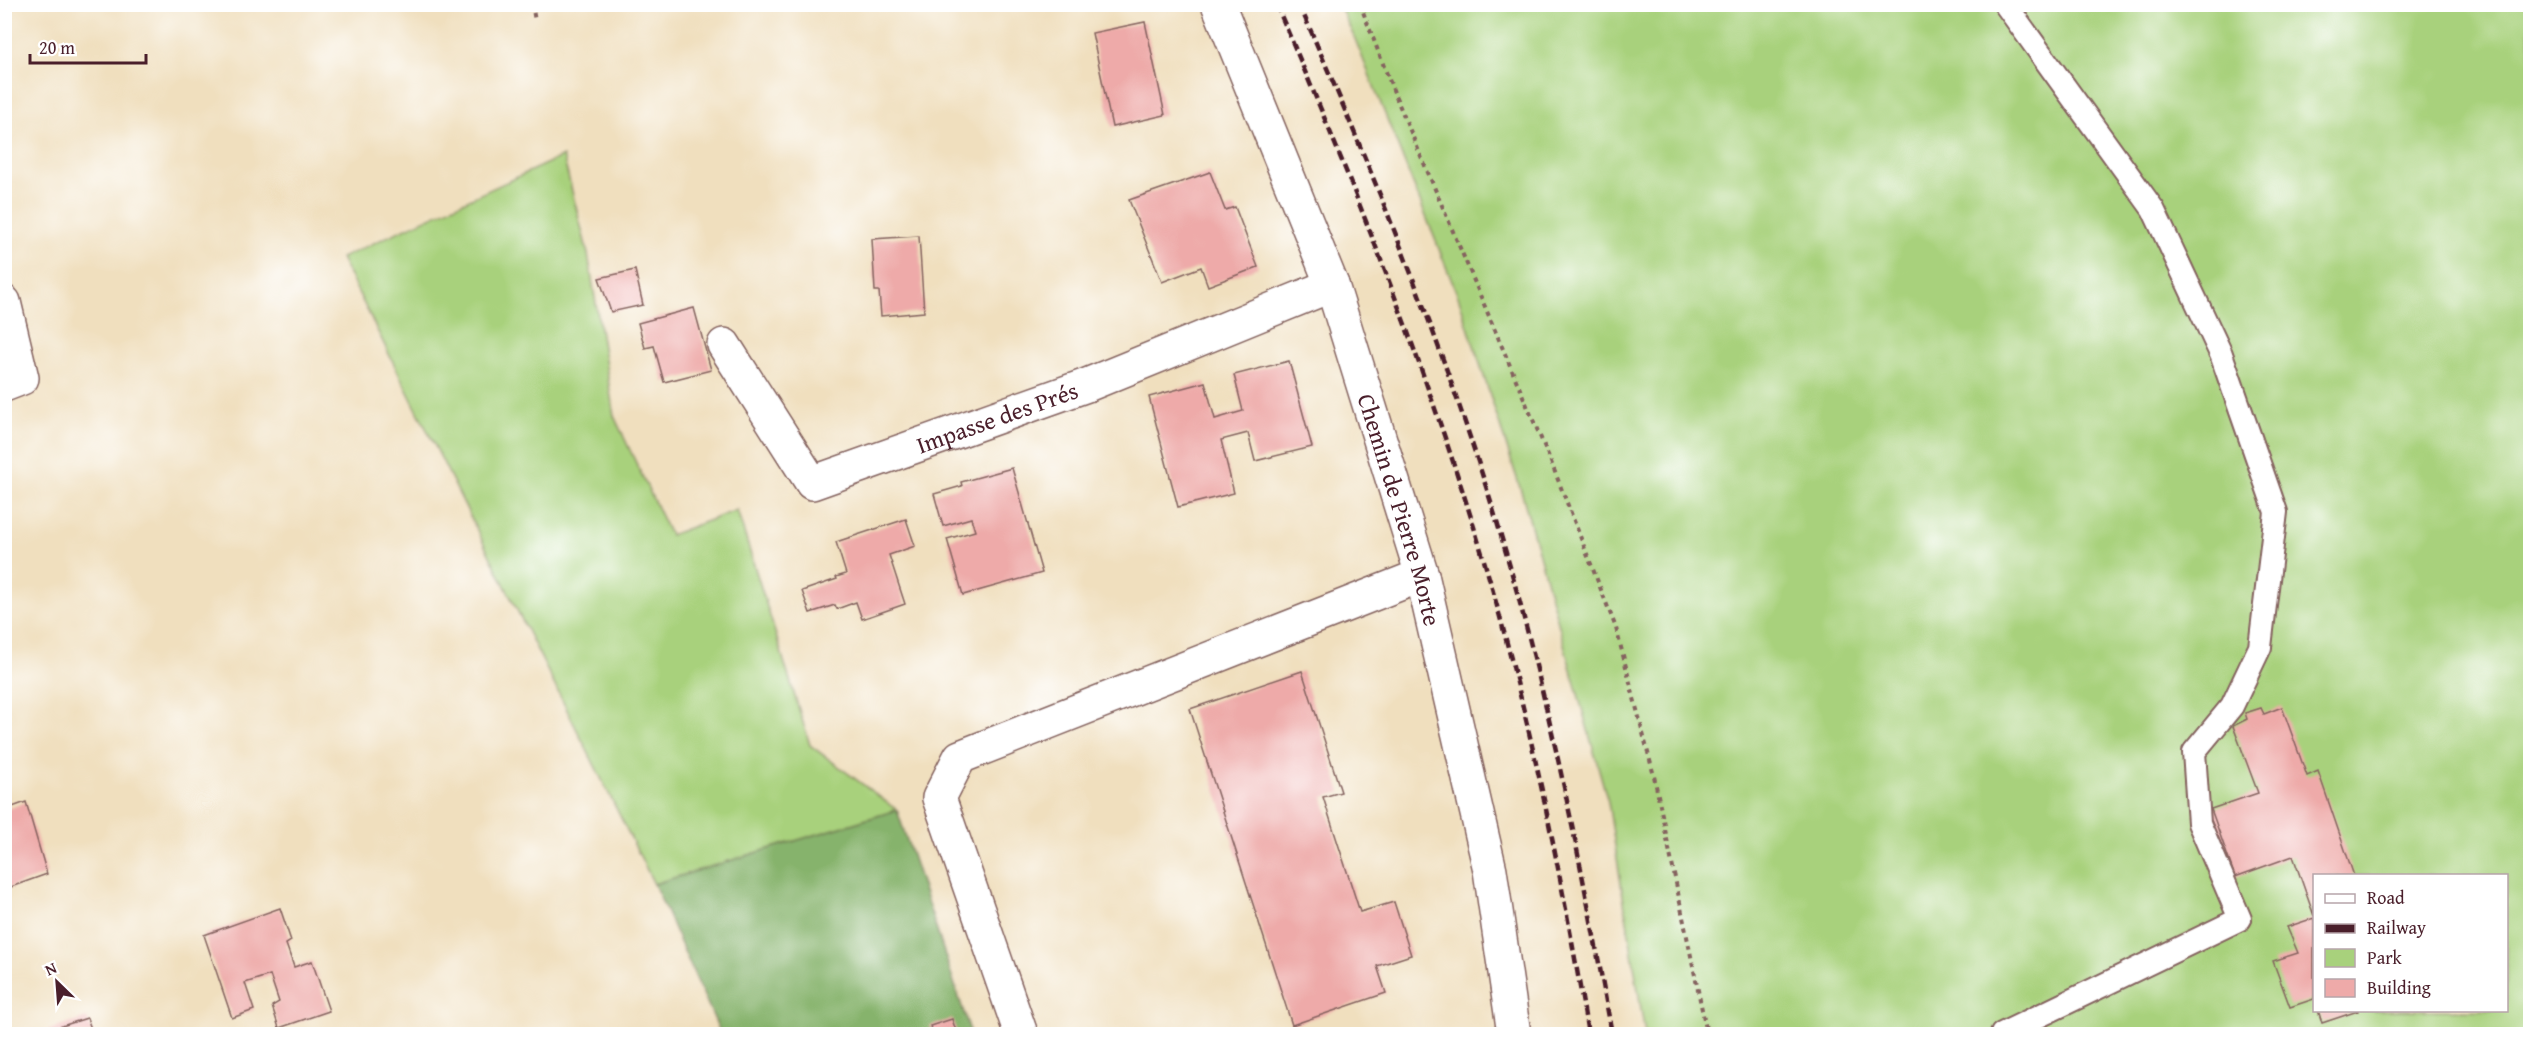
<svg xmlns="http://www.w3.org/2000/svg" width="2535" height="1039" viewBox="0 0 2535 1039" font-family="'Gentium Book Plus',serif">
<style>
.green{fill:#a8d17c;stroke:#797854;stroke-width:1.5;fill-rule:evenodd}
.forest{fill:#86b36c;stroke:#68694c;stroke-width:1.5}
.building{fill:#eeaaa9}
.lines{fill:none;stroke-linecap:round;stroke-linejoin:round}
.service-casing{stroke:#84625e;stroke-width:26}
.minor-casing{stroke:#84625e;stroke-width:36}
.path{stroke:#84625e;stroke-width:4;stroke-dasharray:4.5 4.5;stroke-linecap:butt}
.service{stroke:#fff;stroke-width:22}
.minor{stroke:#fff;stroke-width:33}
.rail{stroke:#4a1f2b;stroke-width:4.5;stroke-dasharray:9 4.5;stroke-linecap:butt}
.labels{text-anchor:middle;dominant-baseline:central;stroke-width:5;stroke-linejoin:round;paint-order:stroke}
.street-label{font-size:24px;fill:#4a1f2b;stroke:#fff}
</style>
<rect width="100%" height="100%" fill="#fff"/>
<filter id="ink" filterUnits="userSpaceOnUse"><feTurbulence type="fractalNoise" baseFrequency=".0167" numOctaves="2"/><feDisplacementMap in="SourceGraphic" scale="12" xChannelSelector="R" yChannelSelector="G"/><feConvolveMatrix kernelMatrix="1 2 1 2 8 2 1 2 1" color-interpolation-filters="sRGB"/></filter>
<filter id="wash" filterUnits="userSpaceOnUse"><feTurbulence type="fractalNoise" baseFrequency=".008" numOctaves="4" result="noise"/><feDisplacementMap in="SourceGraphic" scale="24" xChannelSelector="R" yChannelSelector="G"/><feGaussianBlur stdDeviation="1.35" result="paint"/><feColorMatrix in="noise" values="0 0 0 0 0 0 0 0 0 0 0 0 0 0 0 0 0 1.4 0 .05"/><feComposite in="paint" operator="in"/></filter>
<g filter="url(#wash)">
<rect width="100%" height="100%" fill="#f0dfbe"/>
<g class="green">
<path d="M1339,5H2530V1034H1645L1608,802L1523,497L1459,299L1355,39ZM2314,876H2506V1010H2314Z"/>
<path d="M563,156L588,254L614,416L670,535L737,510L810,745L897,810L654,884L341,258Z"/>
</g>
<path class="forest" d="M897,810L971,1034H721L654,884Z"/>
<g id="blocks">
<g class="building">
<path d="M1145,22L1165,115L1112,127L1092,33Z"/>
<path d="M1210,172L1225,210L1235,207L1258,267L1208,286L1201,267L1162,282L1129,200Z"/>
<path d="M919,236L924,312L881,316L879,291H875L872,239Z"/>
<path d="M635,270L643,305L611,312L599,278Z"/>
<path d="M694,308L711,370L664,382L654,346L645,348L638,323Z"/>
<path d="M1289,361L1312,447L1255,461L1248,433L1221,440L1234,493L1178,507L1149,397L1205,382L1215,419L1243,411L1234,375Z"/>
<path d="M1012,468L1042,573L963,595L947,539L975,531L971,518L943,526L934,494L962,486L961,482Z"/>
<path d="M906,519L915,546L889,555L905,604L862,619L856,602L837,609L835,605L810,613L802,591L837,579L836,577L846,574L836,542Z"/>
<path d="M1302,671L1341,792L1323,797L1360,912L1394,902L1411,955L1377,966L1386,993L1292,1025L1190,709Z"/>
<path d="M2282,707L2307,776L2318,771L2354,876H2314V916L2293,856L2235,877L2211,809L2258,793L2233,726L2247,719L2245,713L2261,708L2264,714Z"/>
<path d="M26,802L47,874L8,888L4,876V810Z"/>
<path d="M280,908L291,941L286,944L294,967L312,961L329,1011L279,1028L272,1006L279,1002L270,975L245,983L254,1010L232,1018L204,935Z"/>
<path d="M2314,918V999L2290,1007L2273,961L2298,953L2287,927Z"/>
<path d="M2318,1010H2358V1011L2322,1023Z"/>
<path d="M87,1018L93,1034H37Z"/>
<path d="M952,1019L957,1034H933L930,1026Z"/>
</g>
</g>
</g>
<g filter="url(#ink)">
<use href="#blocks" fill-opacity="0" stroke="#84625e" stroke-width="1.5"/>
<g class="lines">
<defs>
<path id="service" d="M2002,1034L2240,919L2199,823L2194,752L2232,706L2260,647L2276,512L2221,354L2153,209L2005,4"/>
<g id="minor">
<path id="s1" d="M1218,4L1332,285L1422,575L1490,870L1514,1034"/>
<path d="M4,302L22,378L4,385"/>
<path id="s2" d="M724,345L812,483L1087,385L1332,285"/>
<path d="M1021,1034L939,798L960,757L1422,575"/>
</g>
</defs>
<use href="#service" class="service-casing"/>
<use href="#minor" class="minor-casing"/>
<g class="path">
<path d="M532,4L535,21"/>
<path d="M1360,4L1395,95L1551,462L1616,628L1654,776L1707,1034"/>
</g>
<use href="#service" class="service"/>
<use href="#minor" class="minor"/>
<g class="rail">
<path d="M1276,4C1344,160 1406,318 1459,480C1518,659 1557,848 1588,1034"/>
<path d="M1299,4C1367,158 1431,315 1482,474C1541,657 1578,846 1612,1034"/>
</g>
</g>
</g>
<g class="labels">
<g class="street-label">
<text stroke="none"><textPath href="#s2" startOffset="360">Impasse des Prés</textPath></text>
<text stroke="none"><textPath href="#s1" startOffset="538">Chemin de Pierre Morte</textPath></text>
</g>
</g>
<rect width="2535" height="1039" fill="none" stroke="#fff" stroke-width="24"/>
<rect x="2313" y="874" width="195" height="138" fill="#ffffff" stroke="#b7a5aa" stroke-width="1.5"/>
<rect x="2325" y="894" width="30" height="9" fill="#ffffff" stroke="#b7a5aa" stroke-width="1.5"/>
<text x="2367" y="904" font-size="18" fill="#4a1f2b">Road</text>
<rect x="2325" y="924" width="30" height="9" fill="#4a1f2b" stroke="#b7a5aa" stroke-width="1.5"/>
<text x="2367" y="934" font-size="18" fill="#4a1f2b">Railway</text>
<rect x="2325" y="949" width="30" height="18" fill="#a8d17c" stroke="#b7a5aa" stroke-width="1.5"/>
<text x="2367" y="964" font-size="18" fill="#4a1f2b">Park</text>
<rect x="2325" y="979" width="30" height="18" fill="#eeaaa9" stroke="#b7a5aa" stroke-width="1.5"/>
<text x="2367" y="994" font-size="18" fill="#4a1f2b">Building</text>
<g transform="translate(57 982) rotate(335)" stroke="#ffffff" stroke-width="4.5" paint-order="stroke">
<path d="M0-4.5L10 22L0 15L-10 22Z" fill="#4a1f2b"/>
<text y="-9" font-size="16" font-weight="bold" text-anchor="middle" fill="#4a1f2b">N</text>
</g>
<path d="M30 54v9h116v-9" fill="none" stroke="#4a1f2b" stroke-width="3"/>
<text x="39" y="54" font-size="18" fill="#4a1f2b" stroke="#ffffff" stroke-width="4.5" paint-order="stroke">20 m</text>
</svg>
